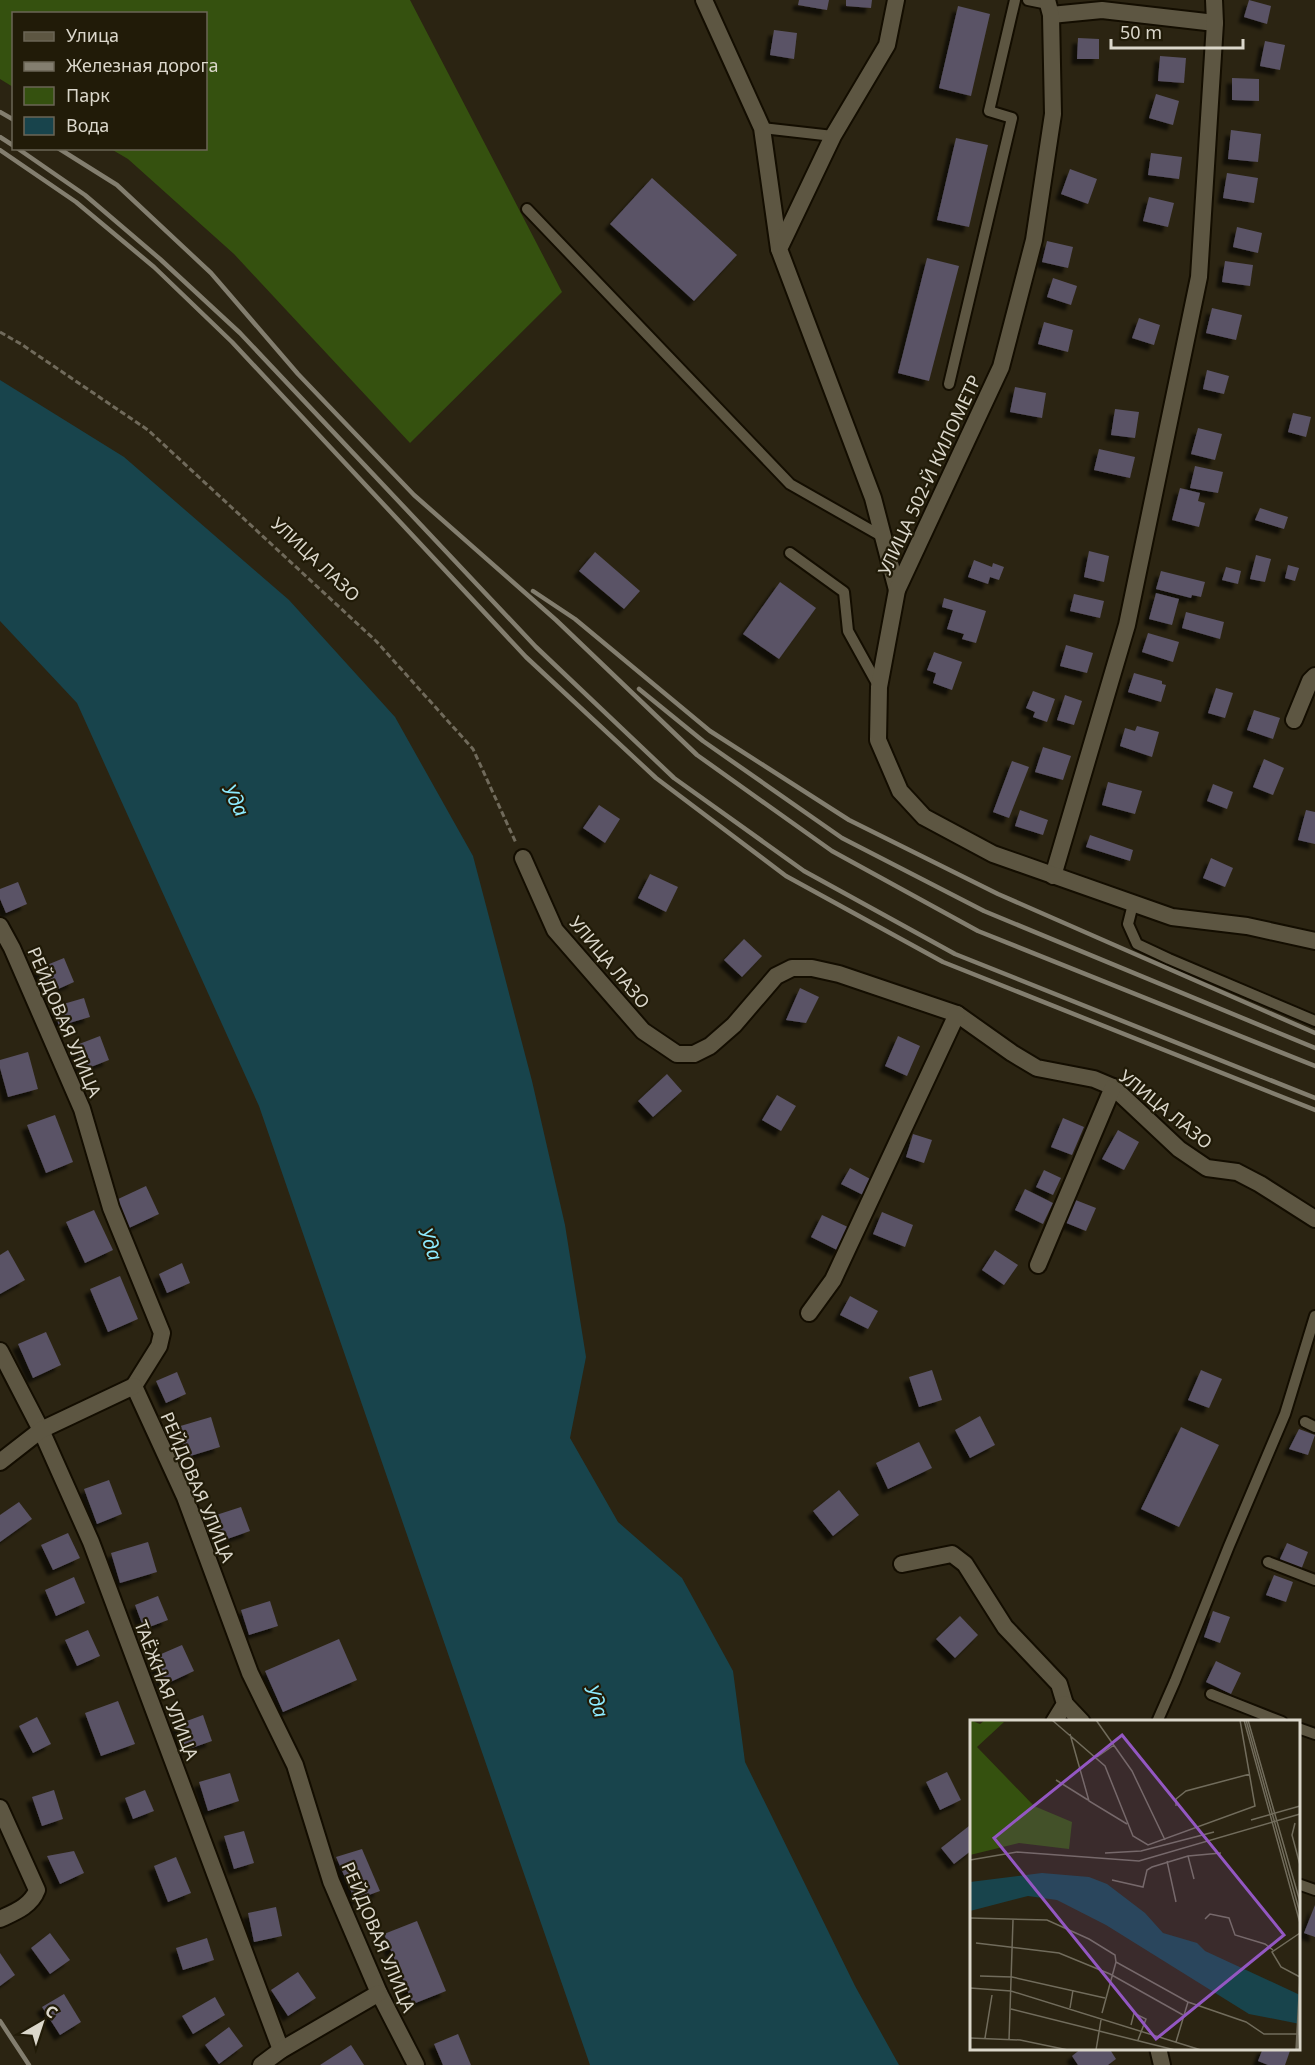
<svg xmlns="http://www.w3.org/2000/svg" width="1315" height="2065" viewBox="0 0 1315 2065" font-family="'Noto Sans',sans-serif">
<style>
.green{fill:#35510f}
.water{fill:#18444c}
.building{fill:#5a5366;filter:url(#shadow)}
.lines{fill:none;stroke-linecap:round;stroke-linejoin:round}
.service-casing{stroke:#130d00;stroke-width:14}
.minor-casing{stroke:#130d00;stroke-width:20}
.tertiary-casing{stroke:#130d00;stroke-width:20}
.path{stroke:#706a5b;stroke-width:3;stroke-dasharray:6 3;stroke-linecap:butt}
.service{stroke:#5d5642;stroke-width:10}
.minor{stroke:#5d5642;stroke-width:16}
.tertiary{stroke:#5d5642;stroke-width:16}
.rail{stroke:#837e6f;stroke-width:4.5}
.labels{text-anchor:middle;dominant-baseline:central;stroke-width:4.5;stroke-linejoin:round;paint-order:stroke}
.street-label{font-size:18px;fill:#dbd7cb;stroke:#211b08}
.water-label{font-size:20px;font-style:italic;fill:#8deafe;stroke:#211b08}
.inset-road{fill:none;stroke:#716c5c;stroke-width:1.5}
.view{fill:#9357c2;fill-opacity:0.15;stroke:#9357c2;stroke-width:3}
.inset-edge{fill:none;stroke:#dbd7cb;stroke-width:3}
</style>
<defs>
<filter id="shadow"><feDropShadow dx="-5.5" dy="5.5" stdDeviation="1.5" flood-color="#0009"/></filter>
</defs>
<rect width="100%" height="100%" fill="#2b2412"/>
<path class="green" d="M0,0H410L562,292L410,443L234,254L128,159L111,149L206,148V14H14L13,87L0,79Z"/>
<path class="water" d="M0,380L124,457L289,600L395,717L473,856L532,1081L565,1225L586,1357L570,1438L618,1522L682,1578L733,1671L745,1762L855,1986L899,2065H590L259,1106L77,703L0,621Z"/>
<g class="building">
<path d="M799,0H829L827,10L798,5Z"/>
<path d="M846,0H872L871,8L846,6Z"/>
<path d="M1249,0L1271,6L1267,24L1244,17Z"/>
<path d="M958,6L990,14L971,96L939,88Z"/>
<path d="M774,30L797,33L794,59L770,55Z"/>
<path d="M1078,38L1099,39V59H1077Z"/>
<path d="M1265,41L1285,45L1280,70L1260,66Z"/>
<path d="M1160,56L1186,58L1184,83L1158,81Z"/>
<path d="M1232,78L1259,79V101L1232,100Z"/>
<path d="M1156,94L1179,101L1173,125L1149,118Z"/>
<path d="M1231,130L1261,134L1258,162L1228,159Z"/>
<path d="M956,138L988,145L969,227L937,220Z"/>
<path d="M1151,153L1182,157L1179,179L1148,175Z"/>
<path d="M1070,169L1097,179L1088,204L1061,194Z"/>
<path d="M1227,173L1258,178L1254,203L1223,198Z"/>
<path d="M652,178L737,255L694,301L610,224Z"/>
<path d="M1149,197L1174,203L1168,227L1143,221Z"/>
<path d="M1237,227L1262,233L1258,253L1233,247Z"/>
<path d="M1047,241L1073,247L1068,268L1042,262Z"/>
<path d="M927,258L959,266L929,381L898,373Z"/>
<path d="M1225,261L1253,265L1250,286L1222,282Z"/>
<path d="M1053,278L1077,286L1071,305L1047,297Z"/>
<path d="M1212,308L1242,315L1236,340L1206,333Z"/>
<path d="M1139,318L1160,325L1154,345L1132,338Z"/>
<path d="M1044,322L1073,330L1068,352L1038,344Z"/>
<path d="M1207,370L1229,376L1224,394L1203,389Z"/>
<path d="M1015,387L1046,393L1042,418L1010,412Z"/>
<path d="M1115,409L1139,412L1135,438L1111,435Z"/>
<path d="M1293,413L1311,417L1306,437L1288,432Z"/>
<path d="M1198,428L1222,434L1215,460L1191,454Z"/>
<path d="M1099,449L1135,457L1130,478L1094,470Z"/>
<path d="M1195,466L1223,472L1218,493L1190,488Z"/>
<path d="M1180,488L1200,493L1198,501L1205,503L1199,527L1172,520Z"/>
<path d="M1260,508L1288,517L1284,529L1255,520Z"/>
<path d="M1089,551L1109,556L1104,582L1084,577Z"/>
<path d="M595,552L640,591L624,609L579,571Z"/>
<path d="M1256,555L1271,559L1265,582L1250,579Z"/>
<path d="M974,560L992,567L993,563L1004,567L999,580L990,577L988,584L968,577Z"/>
<path d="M1288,565L1299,568L1295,581L1285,578Z"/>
<path d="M1226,567L1241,571L1238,584L1222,580Z"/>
<path d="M1161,571L1205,582L1201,597L1192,595L1191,598L1156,589Z"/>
<path d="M780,582L816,608L779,659L743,634Z"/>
<path d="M1156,593L1179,599L1172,625L1149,619Z"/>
<path d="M1074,594L1104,601L1100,618L1070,611Z"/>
<path d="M944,598L986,611L976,643L962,639L964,634L947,629L953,610L942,607Z"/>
<path d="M1186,612L1224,622L1220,639L1182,628Z"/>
<path d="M1148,633L1179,642L1173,662L1142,652Z"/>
<path d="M1066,645L1093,653L1087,673L1060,666Z"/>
<path d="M934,652L962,662L952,690L933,683L936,673L927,670Z"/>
<path d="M1134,673L1162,681V684L1166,685L1161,702L1128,692Z"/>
<path d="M1216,688L1233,693L1225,718L1208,713Z"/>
<path d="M1033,691L1055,699L1047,722L1033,717L1035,712L1026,708Z"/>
<path d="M1065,695L1082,701L1074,725L1057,720Z"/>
<path d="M1254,710L1280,718L1273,739L1247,730Z"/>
<path d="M1137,726L1159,732L1152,757L1120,746L1125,728L1135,731Z"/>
<path d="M1043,747L1071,756L1063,780L1035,772Z"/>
<path d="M1264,759L1284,768L1273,795L1253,787Z"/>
<path d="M1012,761L1029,767L1009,818L993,812Z"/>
<path d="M1108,782L1142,791L1135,814L1102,805Z"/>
<path d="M1213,784L1233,792L1227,809L1207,801Z"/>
<path d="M599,805L620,819L605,843L583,828Z"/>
<path d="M1020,810L1048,820L1043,835L1015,826Z"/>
<path d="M1306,810L1315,812V844L1298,840Z"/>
<path d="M1090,835L1133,850L1130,861L1086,847Z"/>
<path d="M1211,858L1233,868L1225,887L1203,878Z"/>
<path d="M650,874L678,887L666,912L638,898Z"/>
<path d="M18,882L27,904L6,913L0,899V889Z"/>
<path d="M744,939L762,956L742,977L724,960Z"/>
<path d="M64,958L74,982L47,994L37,969Z"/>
<path d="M800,988L819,997L806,1023L786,1020Z"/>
<path d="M84,998L90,1017L59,1026L53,1007Z"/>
<path d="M100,1036L109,1060L83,1070L74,1046Z"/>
<path d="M898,1036L920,1046L907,1076L885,1066Z"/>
<path d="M28,1052L38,1089L8,1097L0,1068V1060Z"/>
<path d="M667,1074L682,1091L653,1117L638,1101Z"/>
<path d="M777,1095L796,1106L781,1131L762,1120Z"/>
<path d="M55,1115L73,1162L46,1173L27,1125Z"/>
<path d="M1063,1118L1084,1127L1072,1155L1051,1147Z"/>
<path d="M1118,1130L1139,1142L1124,1170L1102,1159Z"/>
<path d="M913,1134L932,1140L924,1163L906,1157Z"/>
<path d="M850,1168L872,1180L863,1195L841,1184Z"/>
<path d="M1044,1170L1061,1178L1053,1195L1036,1187Z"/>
<path d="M146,1186L159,1214L129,1228L116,1200Z"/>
<path d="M1025,1189L1053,1203L1043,1224L1015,1210Z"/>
<path d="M1073,1199L1096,1208L1086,1231L1064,1222Z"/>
<path d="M94,1210L113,1250L85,1263L66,1222Z"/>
<path d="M882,1212L913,1225L905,1247L873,1234Z"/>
<path d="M822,1215L850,1228L839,1251L811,1237Z"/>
<path d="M8,1250L25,1280L0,1294V1255Z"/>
<path d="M995,1250L1018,1265L1004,1285L982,1270Z"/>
<path d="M182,1263L190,1283L167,1293L159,1274Z"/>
<path d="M120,1276L138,1319L108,1332L90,1289Z"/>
<path d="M850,1296L878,1311L868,1329L840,1315Z"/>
<path d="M46,1332L61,1365L33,1378L18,1344Z"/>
<path d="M932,1370L942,1400L919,1407L909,1377Z"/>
<path d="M1201,1370L1222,1379L1209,1408L1188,1400Z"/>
<path d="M177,1372L186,1394L166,1403L156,1381Z"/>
<path d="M980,1416L995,1445L970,1458L955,1430Z"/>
<path d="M211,1417L220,1447L187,1457L177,1427Z"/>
<path d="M1181,1427L1219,1445L1179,1527L1141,1509Z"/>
<path d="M1299,1429L1315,1435L1308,1455L1289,1449Z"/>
<path d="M919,1442L932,1468L888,1489L876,1463Z"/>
<path d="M109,1480L122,1514L97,1524L84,1489Z"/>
<path d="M839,1490L859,1515L833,1536L813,1511Z"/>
<path d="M19,1502L32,1519L0,1542V1515Z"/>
<path d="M241,1507L250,1531L219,1542L210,1517Z"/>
<path d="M68,1533L80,1558L53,1570L41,1545Z"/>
<path d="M148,1542L157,1572L120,1583L111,1553Z"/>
<path d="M1287,1543L1308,1552L1301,1570L1279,1561Z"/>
<path d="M1274,1575L1293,1582L1286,1602L1266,1595Z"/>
<path d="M74,1577L85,1603L56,1616L45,1590Z"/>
<path d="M158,1596L168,1620L144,1629L135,1605Z"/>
<path d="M270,1601L278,1626L249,1635L241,1610Z"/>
<path d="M1213,1611L1230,1617L1220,1643L1204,1637Z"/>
<path d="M960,1616L978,1635L955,1658L936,1639Z"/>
<path d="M88,1630L100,1656L77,1666L65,1640Z"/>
<path d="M339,1639L357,1680L283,1712L265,1671Z"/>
<path d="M182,1645L194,1671L164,1685L152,1658Z"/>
<path d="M1216,1661L1241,1673L1231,1694L1206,1682Z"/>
<path d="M118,1701L135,1744L101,1756L85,1713Z"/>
<path d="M203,1715L212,1741L186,1750L176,1725Z"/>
<path d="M37,1717L51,1744L33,1753L19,1726Z"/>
<path d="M947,1772L961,1800L940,1810L926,1782Z"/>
<path d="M230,1773L239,1801L208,1811L199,1782Z"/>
<path d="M54,1790L63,1819L42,1826L32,1797Z"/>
<path d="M145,1790L154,1811L133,1819L125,1798Z"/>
<path d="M969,1826L972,1828V1850L954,1864L941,1848Z"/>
<path d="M244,1831L254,1863L234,1869L224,1836Z"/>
<path d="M362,1849L380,1891L355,1900L336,1857Z"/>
<path d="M74,1851L84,1873L60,1884L47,1856Z"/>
<path d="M176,1857L191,1893L168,1902L154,1866Z"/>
<path d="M1315,1905V1937L1304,1933Z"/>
<path d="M276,1907L282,1936L254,1942L248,1913Z"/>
<path d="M417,1921L446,1991L413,2004L384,1934Z"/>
<path d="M50,1933L70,1960L50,1974L31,1948Z"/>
<path d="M207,1938L214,1960L183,1970L176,1948Z"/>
<path d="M0,1953L15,1975L0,1986Z"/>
<path d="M298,1972L316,1998L288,2016L271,1990Z"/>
<path d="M64,1994L81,2022L60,2035L42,2007Z"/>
<path d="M215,1997L225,2015L193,2034L182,2016Z"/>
<path d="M229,2027L243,2046L219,2064L205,2045Z"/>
<path d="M458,2034L471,2065H443L434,2044Z"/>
<path d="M351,2045L364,2065H320Z"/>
<path d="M1082,2048H1109L1116,2059L1108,2065H1078L1072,2056Z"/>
<path d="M1263,2048H1291L1285,2065H1268L1258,2061Z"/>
</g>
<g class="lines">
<defs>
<g id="service">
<path d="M1028,0L1048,4"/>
<path d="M762,128L833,136"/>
<path d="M527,209L790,484L883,537"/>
<path d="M949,384L1012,118L989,111L1015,0"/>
<path d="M790,553L844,592L848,631L879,687"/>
<path d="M1133,904L1128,924L1137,944L1169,959L1315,1021"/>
<path d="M1305,1422L1315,1427"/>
<path d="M1268,1562L1315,1580"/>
<path d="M1211,1694L1282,1722"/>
<path d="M1157,1722L1175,1681L1229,1546L1285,1414L1315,1316"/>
<path d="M1298,1728L1315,1734"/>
<path d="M1298,1884L1315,1890"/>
</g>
<g id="minor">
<path d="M704,0L762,128L779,249"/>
<path d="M896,0L887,45L833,136L779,249L873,498L897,590"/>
<path d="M1051,15L1102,10L1215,23"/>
<path d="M1294,720L1310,681L1315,676"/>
<path d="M523,858L555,930L643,1031L677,1054H694L710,1046L734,1025L776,976L792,968H812L839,974L957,1014L1012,1053L1037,1068L1094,1079L1113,1087L1179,1149L1207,1168L1237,1172L1260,1184L1315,1219"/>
<path d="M1053,876L1127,625L1199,277L1215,23L1214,0"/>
<path d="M0,926L12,948L82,1109L111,1208L162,1333L159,1346L134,1386"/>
<path d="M1038,1265L1113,1087"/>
<path d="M809,1313L833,1280L957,1014"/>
<path d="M0,1351L41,1430L91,1542L281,2050"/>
<path d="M134,1386L185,1497L250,1673L295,1765L331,1881L379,1993L416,2065"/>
<path d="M0,1462L41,1430L134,1386"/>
<path d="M902,1564L952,1554L965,1564L1005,1627L1059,1684L1065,1704L1054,1722"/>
<path d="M1065,1704L1082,1722"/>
<path d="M0,1808L37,1890C31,1906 15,1912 0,1919"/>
<path d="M1158,2048L1162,2065"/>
<path d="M261,2065L281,2050L379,1993"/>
</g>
<path id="tertiary" d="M1047,0L1051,15L1053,114L1034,240L1001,367L897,590L879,687L878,740L900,791L924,817L993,854L1172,917L1247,926L1315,941"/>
</defs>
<use href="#service" class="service-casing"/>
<use href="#minor" class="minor-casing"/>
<use href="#tertiary" class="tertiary-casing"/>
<path class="path" d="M0,332L21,344L148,430L376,641L473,749L516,843"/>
<use href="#service" class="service"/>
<use href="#minor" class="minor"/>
<use href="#tertiary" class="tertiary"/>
<g class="rail">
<path d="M0,112L14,120"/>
<path d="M0,137L14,146"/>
<path d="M17,148L85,195L160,259L240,333L536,647L674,778L804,871L955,954L1315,1098"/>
<path d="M58,148L117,185L211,273L298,374L414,495L556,620L697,755L832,851L978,931L1315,1066"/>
<path d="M0,150L76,202L154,267L232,342L526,657L656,778L786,876L943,962L1315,1110"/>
<path d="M533,591L575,619L710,731L849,820L998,894L1315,1033"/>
<path d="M639,689L703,741L842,838L984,911L1315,1048"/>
<path d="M0,2021L29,2065"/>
</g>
</g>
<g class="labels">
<g class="street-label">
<text transform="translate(929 475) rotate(-65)">УЛИЦА 502-Й КИЛОМЕТР</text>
<text transform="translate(316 559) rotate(43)">УЛИЦА ЛАЗО</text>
<text transform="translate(610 962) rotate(50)">УЛИЦА ЛАЗО</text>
<text transform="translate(65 1022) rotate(67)">РЕЙДОВАЯ УЛИЦА</text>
<text transform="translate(1166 1109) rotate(39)">УЛИЦА ЛАЗО</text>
<text transform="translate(198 1487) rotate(67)">РЕЙДОВАЯ УЛИЦА</text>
<text transform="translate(167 1690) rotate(69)">ТАЁЖНАЯ УЛИЦА</text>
<text transform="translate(379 1937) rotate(67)">РЕЙДОВАЯ УЛИЦА</text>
</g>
<g class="water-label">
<text transform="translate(236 800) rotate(63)">Уда</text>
<text transform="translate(431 1244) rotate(70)">Уда</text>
<text transform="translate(597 1701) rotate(70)">Уда</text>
</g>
</g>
<g transform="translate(970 1720)">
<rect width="330" height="330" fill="#2b2412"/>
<path d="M0,0L10,4L15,0L34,2L7,27L64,86L102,102L99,129L49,123L0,135Z" fill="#35510f"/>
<path d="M72,153L119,157L137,164L175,193L193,213L227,223L235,231L330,275V304L279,294L136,205L87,180L58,176L0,191V162Z" fill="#18444c"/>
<path class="inset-road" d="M82,0L135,46L163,116L178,125L285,86L270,0M126,0L162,51L195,120M274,0L330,203M276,0L330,193M278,0L330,182M100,14L119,81L157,104M127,37L144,25M86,60L118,80M206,86V79L216,71L280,54M281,100L330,86M325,103L322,115L330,145M135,133L171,131L244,112M218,136L224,159M0,140L47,132L169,141L330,94M197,141L206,182M142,160L173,167L177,150L182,147L218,136L251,133M0,198L77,200L119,219L145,235L146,242L218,282L276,302L294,314H330M235,199L240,194L259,198L265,215L295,224L303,230M330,213L302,232L311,247L330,257M6,223L89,233L140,254L213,295M10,256L42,257L135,278M0,268L41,271L231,330M100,288L103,270M41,289L205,330M132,293L146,242M161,305L164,293L176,299L168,320M0,318L50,320L98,330M15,318L22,275M39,320L43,200M206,322L218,282M126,330L131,300M326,330L330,258M327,330L330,288"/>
<path class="view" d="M152,15L314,215L186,319L24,118Z"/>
<rect width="330" height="330" class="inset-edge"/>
</g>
<rect x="12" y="12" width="195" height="138" fill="#211b08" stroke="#6b6656" stroke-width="1.5"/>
<rect x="24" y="32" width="30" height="9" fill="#5d5642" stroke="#6b6656" stroke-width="1.5"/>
<text x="66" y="42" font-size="18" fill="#dbd7cb">Улица</text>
<rect x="24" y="62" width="30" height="9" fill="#837e6f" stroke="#6b6656" stroke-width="1.5"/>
<text x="66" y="72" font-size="18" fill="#dbd7cb">Железная дорога</text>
<rect x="24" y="87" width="30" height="18" fill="#35510f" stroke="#6b6656" stroke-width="1.5"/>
<text x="66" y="102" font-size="18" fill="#dbd7cb">Парк</text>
<rect x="24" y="117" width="30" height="18" fill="#18444c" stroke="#6b6656" stroke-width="1.5"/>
<text x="66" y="132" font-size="18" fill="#dbd7cb">Вода</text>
<g transform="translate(42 2023) rotate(39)" stroke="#211b08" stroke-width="4.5" paint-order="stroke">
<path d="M0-4.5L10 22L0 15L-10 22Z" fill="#dbd7cb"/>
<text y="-9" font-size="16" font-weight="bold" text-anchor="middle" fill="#dbd7cb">С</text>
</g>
<path d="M1111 39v9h132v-9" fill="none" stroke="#dbd7cb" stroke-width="3"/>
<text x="1120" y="39" font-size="18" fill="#dbd7cb" stroke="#211b08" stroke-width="4.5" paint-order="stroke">50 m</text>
</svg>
